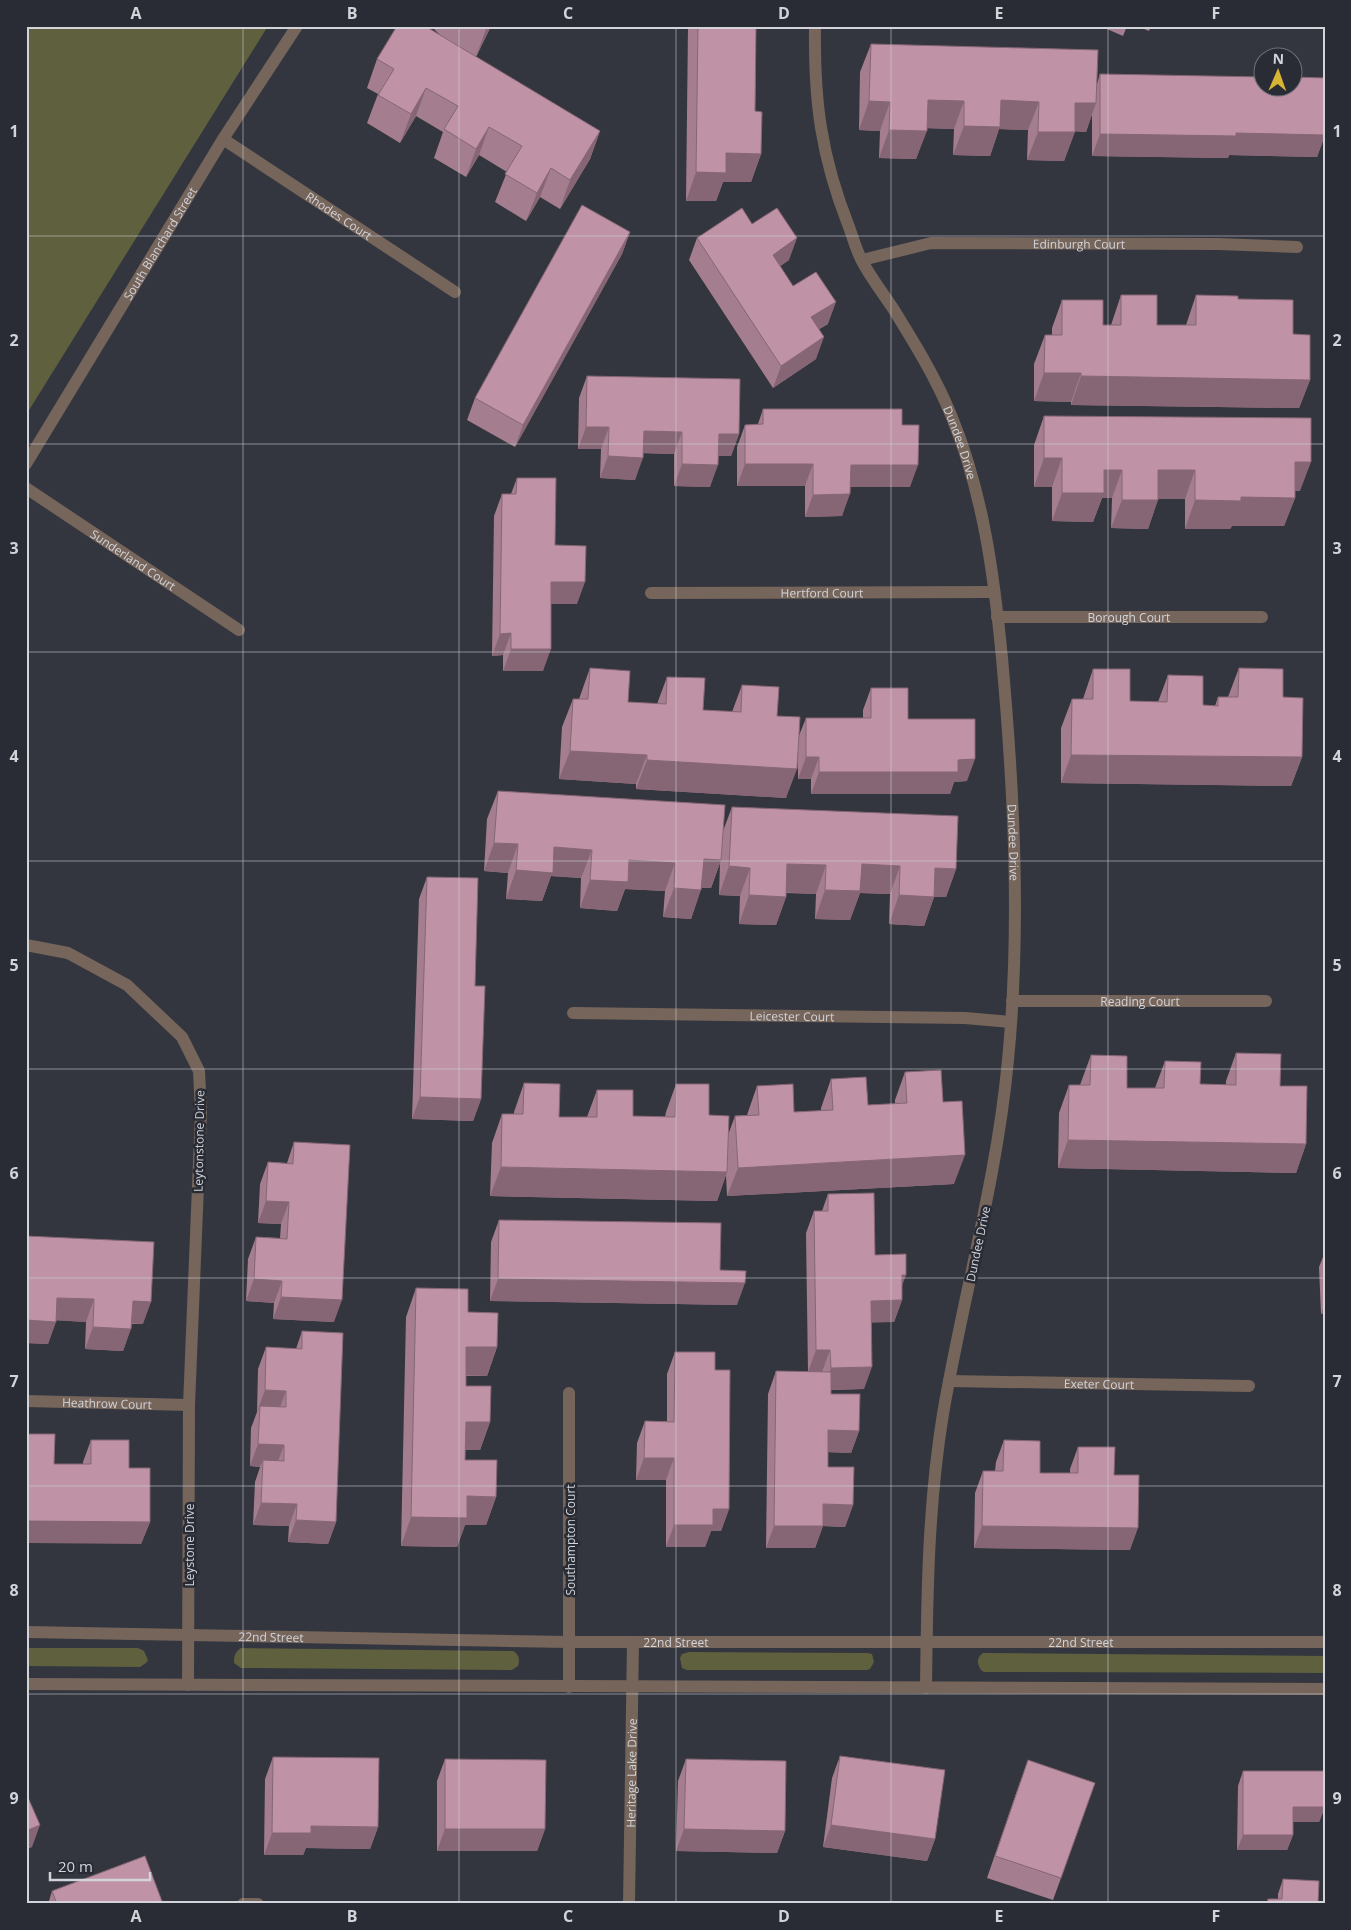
<svg xmlns="http://www.w3.org/2000/svg" width="1351" height="1930" viewBox="0 0 1351 1930" font-family="'Open Sans',sans-serif">
<style>
.green{fill:#5f613e}
.lines{fill:none;stroke-linecap:round;stroke-linejoin:round}
.minor{stroke:#76655b;stroke-width:12}
.wall{fill:#a47e8f}
.shaded-wall{fill:#866674}
.building{fill:#bf92a6;stroke:#866674}
.grid{fill:none;stroke:#d2d4da;stroke-width:1;stroke-opacity:0.55}
.labels{text-anchor:middle;dominant-baseline:central;stroke-width:5;stroke-linejoin:round;paint-order:stroke}
.street-label{font-size:12px;fill:#d2d4da;stroke:#292c34}
.neatline{fill:none;stroke:#d2d4da;stroke-width:2}
.grid-label{font-size:16px;text-anchor:middle;font-weight:bold;fill:#d2d4da}
</style>
<rect width="100%" height="100%" fill="#33363e"/>
<g class="green">
<path d="M26,26H268L26,415Z"/>
<path d="M26,1648H138L144,1651L148,1660L146,1663L140,1667L26,1666Z"/>
<path d="M241,1648L513,1651C519,1654 520,1660 518,1666L512,1670L241,1668L234,1663C234,1656 235,1652 241,1648Z"/>
<path d="M689,1652L867,1653L872,1654L874,1662L870,1669L867,1670H687L682,1668L680,1658L682,1654Z"/>
<path d="M983,1653L1325,1656V1673L984,1672L981,1670C977,1663 976,1658 983,1653Z"/>
</g>
<g class="lines">
<g class="minor">
<path id="s1" d="M815,26C814,102 821,156 849,227C853,238 856,249 861,259C870,277 883,293 894,310C915,344 936,378 951,415C983,492 994,575 1002,658C1014,791 1021,927 1008,1060C997,1180 963,1296 943,1414C928,1505 927,1597 926,1688"/>
<path id="s2" d="M223,139L455,292"/>
<path id="s3" d="M862,260L931,243L1218,244L1297,247"/>
<path id="s4" d="M26,464L223,139L297,26"/>
<path id="s5" d="M26,488L239,630"/>
<path id="s6" d="M651,593L993,592"/>
<path id="s7" d="M997,617H1262"/>
<path d="M26,945L68,953L127,985L182,1037L199,1071L201,1113L189,1405L188,1685"/>
<path id="s8" d="M1012,1001H1266"/>
<path id="s9" d="M573,1013L965,1018L1011,1022"/>
<path id="s10" d="M949,1381L1249,1386"/>
<path d="M569,1393V1687"/>
<path id="s11" d="M26,1401L189,1405"/>
<path id="s12" d="M26,1632L569,1642H1325"/>
<path d="M26,1684L1325,1689"/>
<path d="M243,1904H258"/>
<path id="s13" d="M629,1904L633,1642"/>
</g>
</g>
<g class="wall">
<path d="M431,26H491L476,57L600,131L590,159L560,209L540,197L526,221L495,202L507,172L479,155L466,177L434,158L443,132L416,116L400,143L367,123L378,94L367,88L377,59L442,37Z"/>
<path d="M688,26H756L755,111L761,154L751,182H723L716,201H686Z"/>
<path d="M1100,26H1127L1123,36Z"/>
<path d="M1137,26H1151L1149,31Z"/>
<path d="M871,44L1097,84L1100,74L1325,135L1317,157L1229,155L1228,158L1092,156V114L1086,132L1075,131L1064,161L1027,160L1028,130L999,129L990,156L953,155L954,129L927,128L916,159L879,158L880,131L859,130L860,72Z"/>
<path d="M752,224L789,260L780,266L793,286L828,324L819,329L816,359L773,388L689,260L697,238Z"/>
<path d="M630,232L622,254L515,447L467,420L475,398Z"/>
<path d="M1121,295L1157,325H1186L1196,295L1238,299L1293,334L1310,380L1299,408L1071,405V402L1034,401V364L1045,335H1052V328L1062,300L1103,325H1111Z"/>
<path d="M587,376L739,434L731,456H718L710,487L674,486V454L643,453L635,480L600,478L601,449H578L579,398Z"/>
<path d="M763,409L902,425L910,487H850L842,516L805,517V486H737V447L745,425L758,424Z"/>
<path d="M1044,416L1300,491H1295V498L1284,526H1232L1230,529H1185V499H1158L1148,529L1111,528L1112,498H1102L1093,522L1052,521V487H1034V445Z"/>
<path d="M517,478L555,545L577,604H551L543,671H503V655L492,656L494,516L502,494H511Z"/>
<path d="M590,668L628,702L657,704L667,677L703,710L732,712L742,685L777,716L798,738L806,718H863V710L871,688L908,719L967,781L954,782L950,794H811V779H798V750L786,798L636,789V784L559,779L562,727L573,699H579Z"/>
<path d="M1239,668L1283,697L1302,757L1291,786L1061,783V728L1072,699H1083L1093,669L1130,701L1158,702L1168,675L1203,705L1215,706L1218,697H1228Z"/>
<path d="M498,791L723,831L732,807L956,869L946,897H934L924,926L889,924L890,894L860,893L850,920L815,919L816,894L786,893V897L776,925L739,924L740,896L719,895L720,863L711,888H701L691,919L663,917L665,891L625,889L617,911L580,908L581,878L551,876L542,901L506,899L508,873L484,871L487,819Z"/>
<path d="M427,877L475,986L481,1099L473,1121L412,1119L419,899Z"/>
<path d="M1236,1053L1280,1086L1306,1144L1296,1173L1058,1168L1059,1113L1069,1085H1080L1091,1055L1127,1088H1155L1165,1061L1200,1084L1226,1085V1081Z"/>
<path d="M905,1072L943,1102L954,1184L727,1196L726,1175L717,1201L490,1196L492,1143L502,1114H514V1112L524,1083L559,1117H587L597,1090L633,1116L665,1117L666,1112L676,1084L728,1135L735,1116L747,1115L757,1086L794,1112L821,1111V1108L831,1079L868,1105L895,1104V1100Z"/>
<path d="M294,1142L334,1322L273,1319L274,1303L246,1301L248,1259L256,1237L280,1238L281,1224L258,1223L260,1184L268,1162L287,1163Z"/>
<path d="M828,1194L875,1255L902,1287V1300L894,1322H871L864,1389L831,1390V1394L859,1431L851,1453L828,1452V1467L853,1505L845,1527L823,1526L815,1548H766L768,1394L776,1371L808,1372L806,1233L814,1211H822Z"/>
<path d="M499,1220L720,1270L737,1305L490,1301L491,1242Z"/>
<path d="M26,1236L143,1324H132L123,1351L85,1349L86,1322L56,1320L48,1344L26,1343Z"/>
<path d="M1325,1252V1382L1323,1314H1321L1319,1267Z"/>
<path d="M416,1288L468,1312L497,1347L487,1376H466V1386L490,1422L480,1450H465V1460L496,1497L486,1525H465L457,1547L401,1546L406,1317Z"/>
<path d="M302,1331L336,1522L328,1544L288,1542L289,1526L253,1525L255,1482L260,1467L250,1466L251,1428L257,1412L258,1369L266,1347L296,1349Z"/>
<path d="M675,1352L715,1370L729,1509L721,1531H711L705,1547H666V1480H636L637,1443L645,1421H667V1374Z"/>
<path d="M91,1440L129,1468L150,1522L141,1544L54,1464H83V1462Z"/>
<path d="M1004,1440L1040,1473H1070V1469L1078,1447L1114,1475L1130,1550L974,1548L975,1493L983,1471H995L996,1462Z"/>
<path d="M840,1756L935,1839L927,1861L823,1847L832,1778Z"/>
<path d="M273,1757L378,1827L370,1849L306,1848L303,1855H264L265,1779Z"/>
<path d="M445,1759L545,1829L537,1851H437V1781Z"/>
<path d="M686,1759L785,1831L777,1853L676,1851L678,1781Z"/>
<path d="M1243,1771L1325,1807L1319,1822H1293V1835L1287,1850H1237L1238,1786Z"/>
<path d="M1020,1782L1061,1878L1053,1900L987,1878Z"/>
<path d="M1283,1879L1318,1904H1266L1268,1899H1278V1894Z"/>
<path d="M52,1891L163,1904H48Z"/>
</g>
<g class="shaded-wall">
<path d="M487,26H491L476,57Z"/>
<path d="M426,88L416,116L400,143L411,114Z"/>
<path d="M928,100L964,101L954,129L918,128Z"/>
<path d="M1001,100L1039,102L1028,130L999,129L990,156L953,155L964,126Z"/>
<path d="M869,101L890,102L880,131L859,130Z"/>
<path d="M1075,103H1096L1086,132L1065,131Z"/>
<path d="M489,127L479,155L466,177L476,149Z"/>
<path d="M889,130L927,131L916,159L879,158Z"/>
<path d="M600,131L590,159L560,209L570,180Z"/>
<path d="M1038,132H1075L1064,161L1027,160Z"/>
<path d="M1236,133L1325,135L1317,157L1229,155L1228,158L1092,156L1100,134Z"/>
<path d="M726,153L761,154L751,182H723L716,201H686L696,172Z"/>
<path d="M551,168L540,197L526,221L537,193Z"/>
<path d="M630,232L622,254L515,447L523,425Z"/>
<path d="M797,238L789,260L765,277L773,255Z"/>
<path d="M836,302L828,324L803,339L811,317Z"/>
<path d="M824,337L816,359L773,388L781,366Z"/>
<path d="M1044,373H1081L1071,402L1034,401Z"/>
<path d="M1081,376L1310,380L1299,408L1071,405Z"/>
<path d="M586,427H609L601,449H578Z"/>
<path d="M644,431L682,432L674,454L636,453Z"/>
<path d="M719,434H739L731,456H711Z"/>
<path d="M608,456L643,458L635,480L600,478Z"/>
<path d="M1044,458H1062L1052,487H1034Z"/>
<path d="M1295,462H1311L1300,491H1284Z"/>
<path d="M682,464L718,465L710,487L674,486Z"/>
<path d="M745,464H813L805,486H737Z"/>
<path d="M851,465H918L910,487H843Z"/>
<path d="M1104,470H1122L1112,498H1102L1093,522L1052,521L1062,493Z"/>
<path d="M1158,470H1195L1185,499H1148Z"/>
<path d="M850,494L842,516L805,517L813,495Z"/>
<path d="M1241,497L1295,498L1284,526H1232L1230,529H1185L1195,500Z"/>
<path d="M1122,500H1158L1148,529L1111,528Z"/>
<path d="M551,582H585L577,604H543Z"/>
<path d="M511,633L503,655L492,656L500,634Z"/>
<path d="M511,649H551L543,671H503Z"/>
<path d="M570,751L647,755L636,784L559,779Z"/>
<path d="M1071,755L1302,757L1291,786L1061,783Z"/>
<path d="M806,757H819L811,779H798Z"/>
<path d="M975,759L967,781L954,782L950,794H811L819,772L958,760Z"/>
<path d="M647,760L797,769L786,798L636,789Z"/>
<path d="M494,843L518,844L508,873L484,871Z"/>
<path d="M554,847L592,850L581,878L551,876L542,901L506,899L516,870Z"/>
<path d="M704,859L721,860L711,888H693Z"/>
<path d="M629,860L675,863L665,891L625,889L617,911L580,908L590,880Z"/>
<path d="M787,864L826,865L816,894L777,892Z"/>
<path d="M862,864L900,866L890,894L860,893L850,920L815,919L825,890Z"/>
<path d="M729,866L750,868L740,896L719,895Z"/>
<path d="M935,868L956,869L946,897H925Z"/>
<path d="M674,888L701,890L691,919L663,917Z"/>
<path d="M749,895L786,897L776,925L739,924Z"/>
<path d="M899,895L934,897L924,926L889,924Z"/>
<path d="M420,1097L481,1099L473,1121L412,1119Z"/>
<path d="M1068,1140L1306,1144L1296,1173L1058,1168Z"/>
<path d="M965,1155L954,1184L727,1196L738,1168Z"/>
<path d="M501,1167L727,1172L717,1201L490,1196Z"/>
<path d="M266,1201L289,1202L281,1224L258,1223Z"/>
<path d="M902,1275H906L898,1297Z"/>
<path d="M254,1279L282,1281L274,1303L246,1301Z"/>
<path d="M498,1279L745,1283L737,1305L490,1301Z"/>
<path d="M281,1297L342,1300L334,1322L273,1319Z"/>
<path d="M57,1298L94,1299L86,1322L49,1320Z"/>
<path d="M902,1300L894,1322L863,1323L871,1301Z"/>
<path d="M133,1301L151,1302L143,1324L125,1323Z"/>
<path d="M1325,1302V1308L1323,1314H1321Z"/>
<path d="M26,1320L56,1322L48,1344L26,1343Z"/>
<path d="M93,1327L131,1329L123,1351L85,1349Z"/>
<path d="M466,1347H497L487,1376L456,1375Z"/>
<path d="M816,1350H830L822,1372H808Z"/>
<path d="M872,1367L864,1389L823,1390L831,1368Z"/>
<path d="M265,1390L286,1391L278,1413L260,1406L257,1412Z"/>
<path d="M466,1422H490L480,1450H455Z"/>
<path d="M828,1430L859,1431L851,1453L820,1452Z"/>
<path d="M258,1444L284,1445L276,1467L263,1460L260,1467L250,1466Z"/>
<path d="M644,1458H674L666,1480H636Z"/>
<path d="M467,1496L496,1497L486,1525H465L457,1547L401,1546L411,1517Z"/>
<path d="M261,1503L297,1504L289,1526L253,1525Z"/>
<path d="M823,1504L853,1505L845,1527L823,1526L815,1548H766L774,1526Z"/>
<path d="M713,1509H729L721,1531H711L705,1547H666L674,1525Z"/>
<path d="M296,1520L336,1522L328,1544L288,1542Z"/>
<path d="M26,1521L150,1522L141,1544L26,1543Z"/>
<path d="M982,1526L1138,1528L1130,1550L974,1548Z"/>
<path d="M1293,1807H1325L1319,1822H1287Z"/>
<path d="M40,1825L32,1847L26,1850V1831Z"/>
<path d="M831,1825L935,1839L927,1861L823,1847Z"/>
<path d="M311,1826L378,1827L370,1849L306,1848L303,1855H264L272,1833Z"/>
<path d="M445,1829H545L537,1851H437Z"/>
<path d="M684,1829L785,1831L777,1853L676,1851Z"/>
<path d="M1243,1835H1293L1287,1850H1237Z"/>
</g>
<g class="building">
<path d="M397,26H425L600,131L570,180L551,168L537,193L505,174L522,146L489,127L476,149L444,129L458,106L426,88L411,114L378,95L394,69L377,59Z"/>
<path d="M698,26H756L755,111L762,112L761,154L726,153V173L696,172Z"/>
<path d="M871,44L1098,50L1096,103H1075V132H1038L1039,102L1001,100L1000,127L964,126V101L928,100L927,131L889,130L890,102L869,101Z"/>
<path d="M1100,74L1264,77V88H1294V77L1325,78V135L1236,133V136L1100,134Z"/>
<path d="M582,205L630,232L523,425L475,398Z"/>
<path d="M742,208L752,224L777,208L797,238L773,255L793,286L816,272L836,302L811,317L824,337L781,366L697,238Z"/>
<path d="M1121,295H1157V325H1196V295L1238,296V299L1293,300V334L1310,335V380L1081,376V373H1044L1045,335H1062V300H1103V325H1121Z"/>
<path d="M587,376L740,379L739,434H719L718,465L682,464V432L644,431L643,458L608,456L609,427H586Z"/>
<path d="M763,409H902V425H919L918,465H851L850,494L813,495V464H745V425L763,424Z"/>
<path d="M1044,416L1311,418V462H1295V498L1241,497V501L1195,500V470H1158V500H1122V470H1104V493H1062V458H1044Z"/>
<path d="M517,478H556L555,545L586,546L585,582H551V649H511V633L500,634L502,494H516Z"/>
<path d="M590,668L630,671L628,702L666,704L667,677L705,678L703,710L741,712L742,685L779,687L777,716L800,717L797,769L647,760V755L570,751L573,699H588Z"/>
<path d="M1239,668L1283,669V697L1303,698L1302,757L1071,755L1072,699H1093V669H1130V701L1167,702L1168,675L1203,676V705L1218,706V697H1238Z"/>
<path d="M871,688H908V719H975V759L958,760V772H819V757H806V718H871Z"/>
<path d="M498,791L725,805L721,860L704,859L701,890L674,888L675,863L629,860L628,882L590,880L592,850L554,847L553,873L516,870L518,844L494,843Z"/>
<path d="M732,807L958,816L956,869L935,868L934,897L899,895L900,866L862,864L860,891L825,890L826,865L787,864L786,897L749,895L750,868L729,866Z"/>
<path d="M427,877L478,878L475,986H485L481,1099L420,1097Z"/>
<path d="M1236,1053L1281,1054L1280,1086H1307L1306,1144L1068,1140L1069,1085H1090L1091,1055L1127,1056V1088H1164L1165,1061L1201,1062L1200,1084L1236,1085Z"/>
<path d="M941,1070L943,1102L962,1101L965,1155L738,1168L735,1116L759,1115L757,1086L793,1084L794,1112L833,1110L831,1079L866,1077L868,1105L907,1103L905,1072Z"/>
<path d="M524,1083L560,1084L559,1117H597V1090H633V1116L675,1117L676,1084H709V1115L729,1116L727,1172L501,1167L502,1114H523Z"/>
<path d="M294,1142L350,1145L342,1300L281,1297L282,1281L254,1279L256,1237L287,1239L289,1202L266,1201L268,1162L293,1164Z"/>
<path d="M874,1193L875,1255L906,1254V1275H902V1300L871,1301L872,1367L831,1368L830,1350H816L814,1211H828V1194Z"/>
<path d="M499,1220L721,1223L720,1270L746,1271L745,1283L498,1279Z"/>
<path d="M26,1236L154,1242L151,1302L133,1301L131,1329L93,1327L94,1299L57,1298L56,1322L26,1320Z"/>
<path d="M416,1288L468,1289V1312L498,1313L497,1347H466V1386H491L490,1422H466L465,1460H497L496,1497L467,1496V1518L411,1517Z"/>
<path d="M302,1331L343,1333L336,1522L296,1520L297,1504L261,1503L263,1460L284,1461V1445L258,1444L260,1406L286,1407V1391L265,1390L266,1347L302,1349Z"/>
<path d="M675,1352H715V1370H730L729,1509H713V1525H674V1458H644L645,1421L674,1422Z"/>
<path d="M776,1371L831,1372V1394H860L859,1431L828,1430V1467H854L853,1505L823,1504V1526H774Z"/>
<path d="M26,1434H55L54,1464H91V1440H129V1468H150V1522L26,1521Z"/>
<path d="M1004,1440L1040,1441V1473H1078V1447H1115L1114,1475H1139L1138,1528L982,1526L983,1471H1003Z"/>
<path d="M840,1756L945,1770L935,1839L831,1825Z"/>
<path d="M273,1757L379,1758L378,1827L311,1826V1833H272Z"/>
<path d="M445,1759L546,1760L545,1829H445Z"/>
<path d="M686,1759L786,1761L785,1831L684,1829Z"/>
<path d="M1028,1760L1095,1783L1061,1878L995,1856Z"/>
<path d="M1243,1771H1325V1807H1293V1835H1243Z"/>
<path d="M26,1793L40,1825L26,1831Z"/>
<path d="M145,1856L163,1904H57L52,1891Z"/>
<path d="M1283,1879L1319,1881L1318,1904H1268V1899H1282Z"/>
</g>
<path class="grid" d="M243,26V1904M459,26V1904M676,26V1904M891,26V1904M1108,26V1904M26,236H1325M26,444H1325M26,652H1325M26,861H1325M26,1069H1325M26,1278H1325M26,1486H1325M26,1694H1325"/>
<g class="labels">
<g class="street-label">
<text stroke="none"><textPath href="#s2" startOffset="139">Rhodes Court</textPath></text>
<text stroke="none"><textPath href="#s3" startOffset="219">Edinburgh Court</textPath></text>
<text stroke="none"><textPath href="#s4" startOffset="258">South Blanchard Street</textPath></text>
<text stroke="none"><textPath href="#s1" startOffset="449">Dundee Drive</textPath></text>
<text stroke="none"><textPath href="#s5" startOffset="129">Sunderland Court</textPath></text>
<text stroke="none"><textPath href="#s6" startOffset="171">Hertford Court</textPath></text>
<text stroke="none"><textPath href="#s7" startOffset="132">Borough Court</textPath></text>
<text stroke="none"><textPath href="#s1" startOffset="854">Dundee Drive</textPath></text>
<text stroke="none"><textPath href="#s8" startOffset="128">Reading Court</textPath></text>
<text stroke="none"><textPath href="#s9" startOffset="219">Leicester Court</textPath></text>
<text transform="translate(199 1141) rotate(-89)">Leytonstone Drive</text>
<text transform="translate(978 1244) rotate(-78)">Dundee Drive</text>
<text stroke="none"><textPath href="#s10" startOffset="150">Exeter Court</textPath></text>
<text stroke="none"><textPath href="#s11" startOffset="81">Heathrow Court</textPath></text>
<text transform="translate(570 1540) rotate(-90)">Southampton Court</text>
<text transform="translate(189 1545) rotate(-90)">Leystone Drive</text>
<text stroke="none"><textPath href="#s12" startOffset="245">22nd Street</textPath></text>
<text stroke="none"><textPath href="#s12" startOffset="650">22nd Street</textPath></text>
<text stroke="none"><textPath href="#s12" startOffset="1055">22nd Street</textPath></text>
<text stroke="none"><textPath href="#s13" startOffset="131">Heritage Lake Drive</textPath></text>
</g>
</g>
<rect width="1351" height="1930" fill="none" stroke="#292c34" stroke-width="55"/>
<g transform="translate(1278 72) rotate(2)"><circle r="24" fill="#292c34" stroke="#6d6f76"/>
<path d="M0-4L9 19L0 12L-9 19Z" fill="#d7b434"/>
<text y="-8" font-size="14" font-weight="bold" text-anchor="middle" fill="#d2d4da">N</text>
</g>
<path d="M50 1872v8h100v-8" fill="none" stroke="#d2d4da" stroke-width="2.5"/>
<text x="58" y="1872" font-size="15" fill="#d2d4da" stroke="#292c34" stroke-width="4" paint-order="stroke">20 m</text>
<rect x="28" y="28" width="1296" height="1874" class="neatline"/>
<g class="grid-label">
<text x="136" y="19">A</text>
<text x="352" y="19">B</text>
<text x="568" y="19">C</text>
<text x="784" y="19">D</text>
<text x="999" y="19">E</text>
<text x="1216" y="19">F</text>
<text x="14" y="137">1</text>
<text x="1337" y="137">1</text>
<text x="14" y="346">2</text>
<text x="1337" y="346">2</text>
<text x="14" y="554">3</text>
<text x="1337" y="554">3</text>
<text x="14" y="762">4</text>
<text x="1337" y="762">4</text>
<text x="14" y="971">5</text>
<text x="1337" y="971">5</text>
<text x="14" y="1179">6</text>
<text x="1337" y="1179">6</text>
<text x="14" y="1387">7</text>
<text x="1337" y="1387">7</text>
<text x="14" y="1596">8</text>
<text x="1337" y="1596">8</text>
<text x="14" y="1804">9</text>
<text x="1337" y="1804">9</text>
<text x="136" y="1922">A</text>
<text x="352" y="1922">B</text>
<text x="568" y="1922">C</text>
<text x="784" y="1922">D</text>
<text x="999" y="1922">E</text>
<text x="1216" y="1922">F</text>
</g>
</svg>
